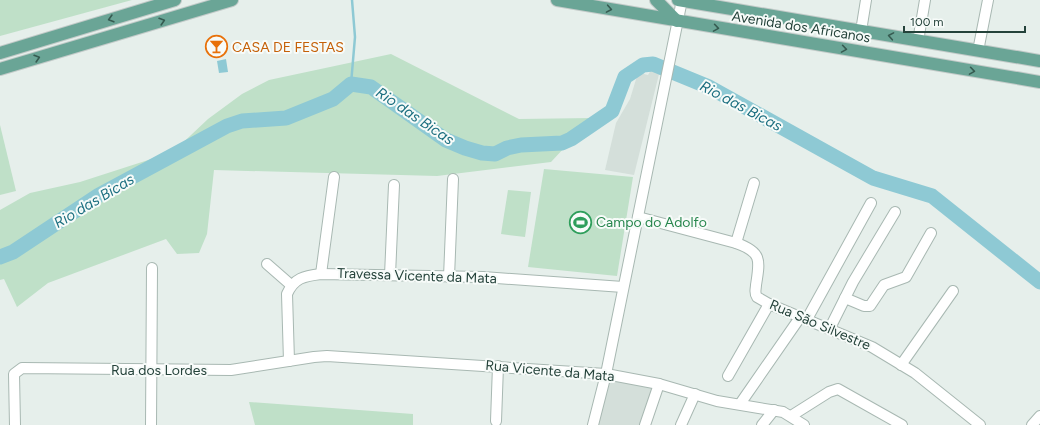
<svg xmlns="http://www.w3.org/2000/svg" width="1040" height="425" viewBox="0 0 1040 425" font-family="Figtree,sans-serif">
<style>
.built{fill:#d4dfda}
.green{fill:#bfe0c8}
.water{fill:#8ec9d4}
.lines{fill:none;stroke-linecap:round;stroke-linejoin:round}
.stream{stroke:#8ec9d4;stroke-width:2.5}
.river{stroke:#8ec9d4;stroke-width:15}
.minor-casing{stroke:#a8b8b2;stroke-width:12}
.major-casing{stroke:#c2cac8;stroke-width:14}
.minor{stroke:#fff;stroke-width:10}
.major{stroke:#6aa596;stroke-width:12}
.oneway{stroke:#365b51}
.labels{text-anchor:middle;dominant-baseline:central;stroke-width:4;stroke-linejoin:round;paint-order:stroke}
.street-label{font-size:14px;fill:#24423a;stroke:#f7fbf9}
.food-label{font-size:14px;fill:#c56008;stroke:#f7fbf9;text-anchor:start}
.leisure-label{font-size:14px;fill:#27864d;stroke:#f7fbf9;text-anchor:start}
.water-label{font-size:15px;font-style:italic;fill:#1c6f80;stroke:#f7fbf9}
</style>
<rect width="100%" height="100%" fill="#e6efeb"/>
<g class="built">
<path d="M651,70H660L634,175L605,170L616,123L630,99L637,76L640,73L648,75Z"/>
<path d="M606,374L659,384L645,425H593Z"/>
</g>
<g class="green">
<path d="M0,0H132L0,36Z"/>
<path d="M391,54L519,119L592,118L551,162L437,176L214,170L207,234L199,253L177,254L166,239L48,283L17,307L4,279L0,280V210L30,193L80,182L173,152L208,119L242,94L269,80Z"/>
<path d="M0,125L16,191L0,195Z"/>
<path d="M544,169L633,177L617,276L528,267Z"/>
<path d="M508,190L531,192L525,237L501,234Z"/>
<path d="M249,402L413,414V425H255Z"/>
</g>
<path class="water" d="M226,59L228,72L219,73L217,61Z"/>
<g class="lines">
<path class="stream" d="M351,84L355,37L352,0"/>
<path class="river" d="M0,257L13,252L99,195L227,126L242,121L286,118L333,99L351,84L371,87L446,140L465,148L482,153L495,154L507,148L521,145L562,143L571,139L612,111L625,77L643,65L653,64L709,87L873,178L932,196L1040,282"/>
<defs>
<g id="minor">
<path d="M861,31L866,0"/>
<path d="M918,41L925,0"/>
<path d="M978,51L988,0"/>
<path d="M638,217L736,243C762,252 760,260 756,285C756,289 754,293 757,297L769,304L872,347L915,373L980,425"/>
<path d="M736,243L754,183"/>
<path d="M267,264L291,285"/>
<path d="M321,274L334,177"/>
<path d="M390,275L394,185"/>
<path d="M449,277L453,179"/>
<path d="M845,298L864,306H870L884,285L906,277L931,233"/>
<path d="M807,319L871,203"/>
<path d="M830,328L853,282L895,212"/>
<path d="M289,361L287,294C294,278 304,276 321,274L483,277L623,287"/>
<path d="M901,365L953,291"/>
<path d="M728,376L769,304"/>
<path d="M740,404L801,316"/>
<path d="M791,416L829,392L838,389L902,425"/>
<path d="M496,421L498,366"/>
<path d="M15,425L14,374L22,368L231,370L314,357L327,356L606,374L659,384L717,401L783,412L804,425"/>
<path d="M151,425L152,268"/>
<path d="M593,425L606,374L682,0"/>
<path d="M645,425L659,384"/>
<path d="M681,425L695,394"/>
<path d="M762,425L774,410"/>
<path d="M1032,425L1040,416"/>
</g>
<g id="major">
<path d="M557,0L1040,82"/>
<path d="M656,0L677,21"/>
<path d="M678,0L1040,61"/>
<path d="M0,53L175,0"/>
<path d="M0,69L232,0"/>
</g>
</defs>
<use href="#minor" class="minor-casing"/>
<use href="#major" class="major-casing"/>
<use href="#minor" class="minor"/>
<use href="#major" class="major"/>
</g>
<defs><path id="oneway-chevron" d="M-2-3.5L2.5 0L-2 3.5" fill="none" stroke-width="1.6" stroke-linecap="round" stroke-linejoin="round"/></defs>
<g class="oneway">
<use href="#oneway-chevron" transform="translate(609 9) rotate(10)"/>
<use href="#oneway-chevron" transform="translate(111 19) rotate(164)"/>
<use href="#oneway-chevron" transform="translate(162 21) rotate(-17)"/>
<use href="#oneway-chevron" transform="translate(716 28) rotate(9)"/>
<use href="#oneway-chevron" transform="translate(891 36) rotate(-170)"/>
<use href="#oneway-chevron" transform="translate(844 49) rotate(9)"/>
<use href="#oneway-chevron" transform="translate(37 58) rotate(-17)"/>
<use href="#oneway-chevron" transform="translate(972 71) rotate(9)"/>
</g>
<defs>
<symbol id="bar-ring" viewBox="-11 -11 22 22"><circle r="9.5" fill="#f7fbf9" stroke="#e8710a" stroke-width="1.5"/><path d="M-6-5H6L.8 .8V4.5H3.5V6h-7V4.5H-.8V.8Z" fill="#e8710a"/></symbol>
<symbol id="stadium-ring" viewBox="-11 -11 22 22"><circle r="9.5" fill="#f7fbf9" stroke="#2e9e5b" stroke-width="1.5"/><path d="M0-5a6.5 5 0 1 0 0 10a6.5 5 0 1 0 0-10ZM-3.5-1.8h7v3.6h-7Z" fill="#2e9e5b"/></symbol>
</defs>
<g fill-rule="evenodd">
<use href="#bar-ring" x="204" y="34" width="25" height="25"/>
<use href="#stadium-ring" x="568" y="210" width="25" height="25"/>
</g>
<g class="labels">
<g class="street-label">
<text transform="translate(801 27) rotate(9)">Avenida dos Africanos</text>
<text transform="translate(417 276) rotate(2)">Travessa Vicente da Mata</text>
<text transform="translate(820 325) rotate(23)">Rua São Silvestre</text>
<text x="159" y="370">Rua dos Lordes</text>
<text transform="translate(550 371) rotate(5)">Rua Vicente da Mata</text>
</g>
<g class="food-label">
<text x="232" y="47">CASA DE FESTAS</text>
</g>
<g class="leisure-label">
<text x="596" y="222">Campo do Adolfo</text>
</g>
<g class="water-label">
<text transform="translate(741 106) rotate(28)">Rio das Bicas</text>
<text transform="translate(415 116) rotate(34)">Rio das Bicas</text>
<text transform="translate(94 201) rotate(-31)">Rio das Bicas</text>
</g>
</g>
<path d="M904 26v6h121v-6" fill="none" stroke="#24423a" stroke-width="2"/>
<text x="910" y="26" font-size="12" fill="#24423a" stroke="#f7fbf9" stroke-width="3" paint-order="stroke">100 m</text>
</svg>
